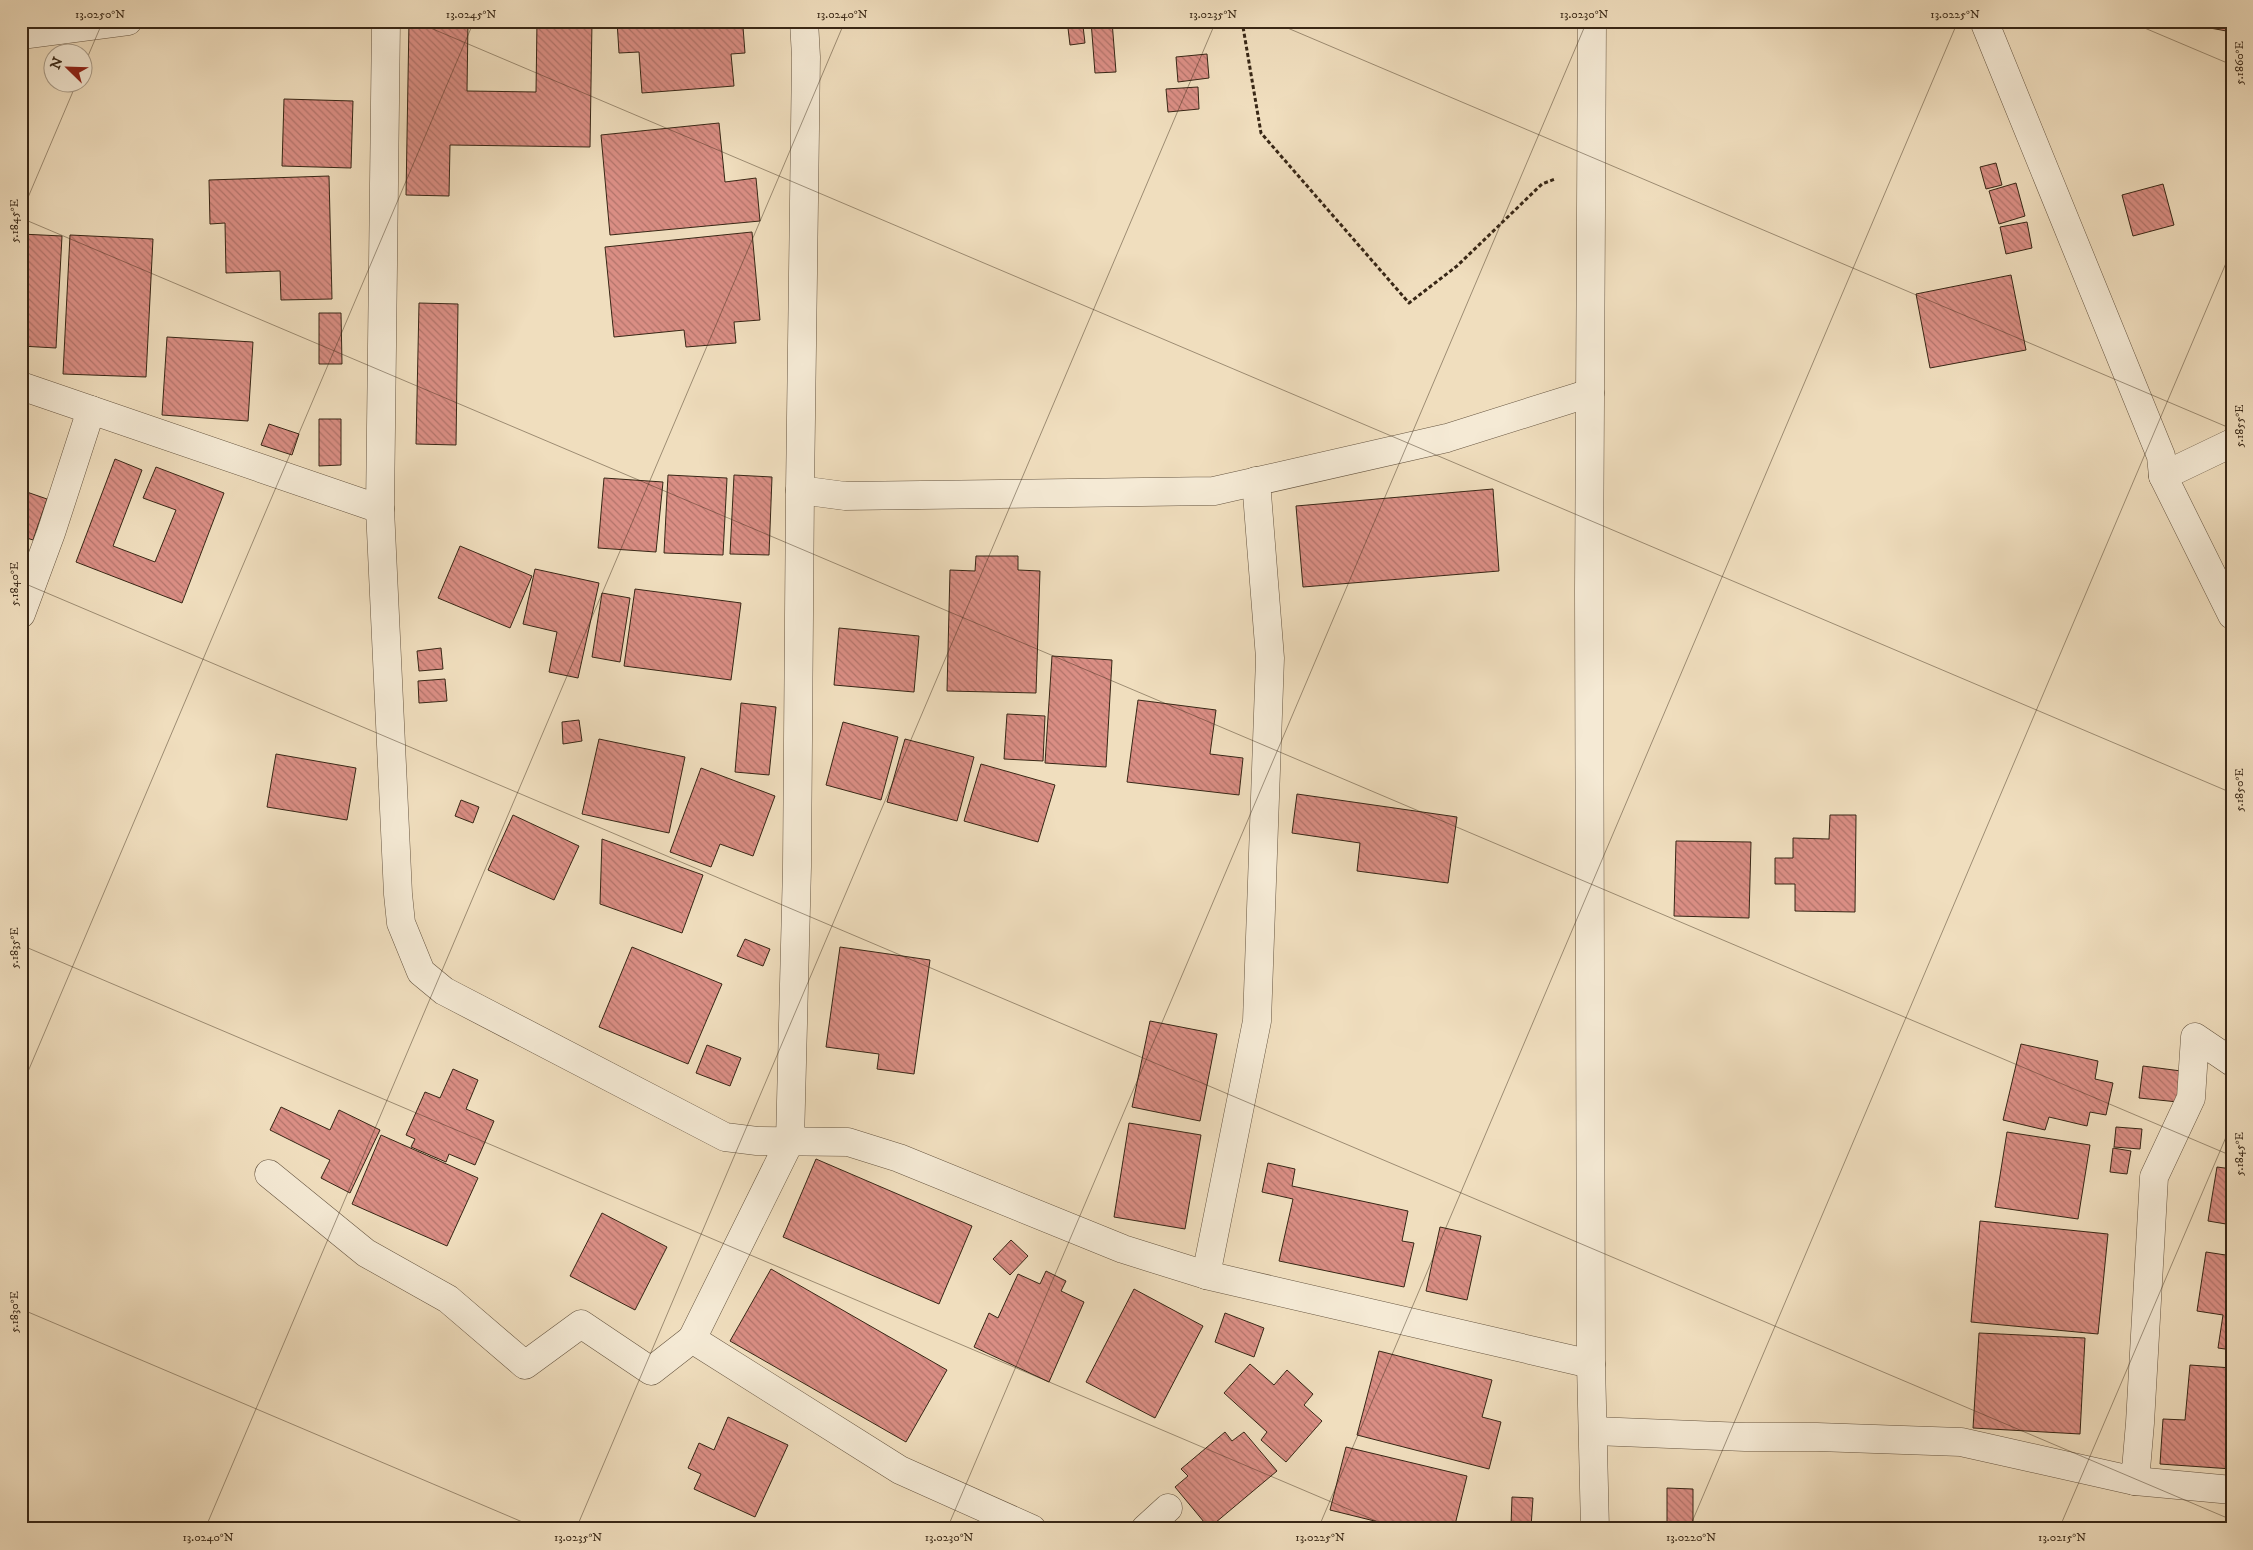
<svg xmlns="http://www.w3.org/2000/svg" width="2253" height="1550" viewBox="0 0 2253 1550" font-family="'IM FELL DW Pica',serif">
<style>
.building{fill:url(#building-back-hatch);stroke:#382716}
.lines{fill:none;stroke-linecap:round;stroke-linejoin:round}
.minor-casing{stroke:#665540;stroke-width:29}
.tertiary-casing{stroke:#665540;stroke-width:29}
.path{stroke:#382716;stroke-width:3;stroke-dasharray:4 2.5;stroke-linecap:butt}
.minor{stroke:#f5ead5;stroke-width:28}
.tertiary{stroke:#f5ead5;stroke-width:28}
.ticks{fill:none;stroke:#382716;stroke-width:1;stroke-opacity:0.45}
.neatline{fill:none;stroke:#382716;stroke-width:2}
.ticks-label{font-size:12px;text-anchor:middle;fill:#382716}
</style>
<defs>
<pattern id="building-back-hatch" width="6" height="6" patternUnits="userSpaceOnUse" patternTransform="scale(1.25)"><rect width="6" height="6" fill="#da8e84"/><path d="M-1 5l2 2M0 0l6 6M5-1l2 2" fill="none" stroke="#b2746b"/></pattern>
</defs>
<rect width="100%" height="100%" fill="#f0debe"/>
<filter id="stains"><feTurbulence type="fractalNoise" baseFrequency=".004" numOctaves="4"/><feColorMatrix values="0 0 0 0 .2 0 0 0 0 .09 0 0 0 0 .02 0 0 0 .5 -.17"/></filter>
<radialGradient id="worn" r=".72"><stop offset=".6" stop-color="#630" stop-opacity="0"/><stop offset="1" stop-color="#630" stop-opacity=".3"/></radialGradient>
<g class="building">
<path d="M409,21H468L467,91L536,92L537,21L592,22L590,147L450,145L449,196L406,195Z"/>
<path d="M617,21H728V28L743,27L745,53L731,54L734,86L642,93L639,52L619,53Z"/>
<path d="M1091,21H1112L1116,72L1095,73Z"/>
<path d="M2211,21H2232V32L2210,28Z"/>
<path d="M1083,26L1085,43L1070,45L1068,28Z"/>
<path d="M1207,54L1209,78L1178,82L1176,57Z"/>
<path d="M1198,87L1199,109L1168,112L1166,89Z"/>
<path d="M284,99L353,101L351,168L282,166Z"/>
<path d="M719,123L725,182L756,178L760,221L610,235L601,135Z"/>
<path d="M1996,163L2002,185L1986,189L1980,167Z"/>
<path d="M329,176L332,299L281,300L280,271L226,273L225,223L210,224L209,180Z"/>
<path d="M2016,183L2025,216L1999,224L1989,191Z"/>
<path d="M2163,184L2174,225L2133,236L2122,195Z"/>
<path d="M2027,222L2032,248L2006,254L2000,227Z"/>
<path d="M752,232L760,320L734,322L736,343L686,347L684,330L614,337L605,247Z"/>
<path d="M21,234L62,236L56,348L21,346Z"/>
<path d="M70,235L153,239L146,377L63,374Z"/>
<path d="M2011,275L2026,350L1930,368L1916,294Z"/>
<path d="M419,303L458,304L456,445L416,444Z"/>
<path d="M319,313H341L342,364H319Z"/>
<path d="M167,337L253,342L248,421L162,415Z"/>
<path d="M319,419H341V465L319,466Z"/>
<path d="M269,424L299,434L292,455L261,445Z"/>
<path d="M115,459L142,470L113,546L155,562L176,510L143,498L156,467L224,493L182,603L76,562Z"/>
<path d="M668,475L727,478L723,555L664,553Z"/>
<path d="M734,475L772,477L769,555L730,554Z"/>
<path d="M604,478L663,482L656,552L598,548Z"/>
<path d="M1493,489L1499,571L1303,587L1296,506Z"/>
<path d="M21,490L47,499L33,540L21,536Z"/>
<path d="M460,546L532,576L510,628L438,598Z"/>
<path d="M976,556H1018V570L1040,571L1036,693L947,691L950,570L975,571Z"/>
<path d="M535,569L599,583L578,678L549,672L557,632L523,624Z"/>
<path d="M635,589L741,603L731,680L624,666Z"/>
<path d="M602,593L630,598L620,662L592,657Z"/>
<path d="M839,628L919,636L914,692L834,685Z"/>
<path d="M441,648L443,669L419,671L417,651Z"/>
<path d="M1052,656L1112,660L1106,767L1045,763Z"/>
<path d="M445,679L447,701L419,703L418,681Z"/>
<path d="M1138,700L1216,710L1210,754L1243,758L1239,795L1127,782Z"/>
<path d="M741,703L776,707L769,775L735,772Z"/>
<path d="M1007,714L1045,716L1043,761L1004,759Z"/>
<path d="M579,720L582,741L563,744L562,722Z"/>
<path d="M843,722L898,737L881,800L826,785Z"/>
<path d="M599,739L685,757L669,833L582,814Z"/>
<path d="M905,739L974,757L957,821L887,802Z"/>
<path d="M276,754L356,768L347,820L267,807Z"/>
<path d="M981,764L1055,785L1038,842L964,821Z"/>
<path d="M701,768L775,796L753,856L720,844L711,867L670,852Z"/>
<path d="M1297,794L1457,817L1448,883L1357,871L1360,843L1292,833Z"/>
<path d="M461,800L479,807L473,823L455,816Z"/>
<path d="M513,815L579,846L554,900L488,870Z"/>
<path d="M1830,815H1856L1855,912L1795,911V884H1775V858H1793V838L1829,839Z"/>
<path d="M602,839L703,875L682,933L600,904Z"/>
<path d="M1676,841L1751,842L1749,918L1674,916Z"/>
<path d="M745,939L770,949L763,966L737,956Z"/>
<path d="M632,947L722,984L688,1064L599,1027Z"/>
<path d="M840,947L930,960L914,1074L877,1069L879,1054L826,1047Z"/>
<path d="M1150,1021L1217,1034L1200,1121L1132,1107Z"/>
<path d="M2021,1044L2098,1061L2095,1079L2113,1083L2106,1115L2090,1112L2087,1126L2049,1117L2045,1130L2003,1120Z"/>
<path d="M707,1045L741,1058L730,1086L696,1073Z"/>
<path d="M2143,1066L2181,1071L2178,1102L2139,1098Z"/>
<path d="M453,1069L478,1080L466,1109L494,1121L475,1165L449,1154L446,1162L411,1147L415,1139L406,1135L425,1092L440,1098Z"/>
<path d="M281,1107L330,1130L339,1110L380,1130L350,1193L321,1178L330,1160L270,1130Z"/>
<path d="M1129,1123L1201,1135L1185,1229L1114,1217Z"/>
<path d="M2116,1127L2142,1129L2140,1149L2114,1147Z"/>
<path d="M2007,1132L2090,1145L2078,1219L1995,1207Z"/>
<path d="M381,1135L478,1178L447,1246L352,1204Z"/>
<path d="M2113,1148L2131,1151L2127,1174L2110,1172Z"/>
<path d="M816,1159L972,1226L939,1304L783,1237Z"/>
<path d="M1268,1163L1295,1169L1292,1186L1408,1211L1402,1241L1414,1243L1404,1287L1279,1261L1293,1199L1262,1192Z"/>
<path d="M2217,1167L2232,1169V1225L2208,1221Z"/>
<path d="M602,1213L667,1247L635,1310L570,1276Z"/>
<path d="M1980,1221L2108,1234L2098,1334L1971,1322Z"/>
<path d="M1440,1227L1481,1236L1467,1300L1426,1291Z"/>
<path d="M1011,1240L1028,1256L1010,1275L993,1259Z"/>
<path d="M2206,1252L2232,1256V1350L2218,1348L2223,1315L2197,1311Z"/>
<path d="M771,1269L947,1370L906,1442L730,1341Z"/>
<path d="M1046,1271L1066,1281L1061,1291L1084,1302L1049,1382L974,1347L989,1313L998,1318L1018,1274L1040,1284Z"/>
<path d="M1134,1289L1203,1326L1155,1418L1086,1382Z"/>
<path d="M1225,1313L1264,1328L1254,1357L1215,1342Z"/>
<path d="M1979,1333L2085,1338L2080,1434L1973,1428Z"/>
<path d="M1379,1351L1492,1380L1482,1417L1501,1422L1489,1469L1357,1435Z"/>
<path d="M1250,1364L1274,1385L1287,1370L1313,1394L1304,1405L1322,1421L1286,1462L1261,1440L1267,1432L1224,1393Z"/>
<path d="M2190,1365L2232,1368V1469L2160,1464L2163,1419L2185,1420Z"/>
<path d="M728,1417L788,1445L755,1517L694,1489L701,1474L688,1468L699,1443L714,1450Z"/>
<path d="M1225,1432L1232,1441L1244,1432L1277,1471L1209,1528L1175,1487L1188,1476L1181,1469Z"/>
<path d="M1346,1447L1467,1476L1454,1529H1407L1330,1510Z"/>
<path d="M1667,1488L1693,1489V1529H1667Z"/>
<path d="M1512,1497L1533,1498L1531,1527L1511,1526Z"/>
</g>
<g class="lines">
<defs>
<g id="minor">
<path d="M386,21L380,509L398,894L401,923L421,972L444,991L725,1137L757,1141L848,1142L899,1158L1123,1249L1206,1275L1591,1364"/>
<path d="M804,21L806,57L800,490L845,496L1214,491L1447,438L1590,393"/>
<path d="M1984,21L2161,456L2163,476L2232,615"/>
<path d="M21,35L128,21"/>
<path d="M21,386L380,509"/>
<path d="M2163,476L2232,443"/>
<path d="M800,490L797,867L790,1141L692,1339L900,1470L1032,1529"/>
<path d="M21,614L51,533L91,410"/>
<path d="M269,1174L366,1253L448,1299L525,1365L581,1324L651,1371L692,1339"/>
<path d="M1206,1275L1257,1021L1270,658L1256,481"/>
<path d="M1594,1431L1745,1437H1817L1961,1442L2135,1481L2140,1423L2154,1177L2191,1098L2195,1037L2232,1062"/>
<path d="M2135,1481L2232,1490"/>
<path d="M1145,1529L1168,1508"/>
</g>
<path id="tertiary" d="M1592,21L1589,591L1591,1364L1595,1529"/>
</defs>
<use href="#minor" class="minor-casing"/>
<use href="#tertiary" class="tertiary-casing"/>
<path class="path" d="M1242,21L1261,133L1409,303L1457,266L1542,184L1555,179"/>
<use href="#minor" class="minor"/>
<use href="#tertiary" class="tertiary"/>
</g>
<path class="ticks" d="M414,21L2232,793M1271,21L2232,429M2128,21L2232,65M82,70L103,21M21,214L77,82M21,218L2232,1156M21,582L2232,1520M21,945L1395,1529M21,1088L474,21M21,1309L539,1529M205,1529L845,21M576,1529L1216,21M947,1529L1587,21M1318,1529L1958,21M1689,1529L2232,249M2059,1529L2232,1123"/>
<rect width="2253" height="1550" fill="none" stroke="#f0debe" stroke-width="55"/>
<g transform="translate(68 68) rotate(293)"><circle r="24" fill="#f5ead5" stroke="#a99c89"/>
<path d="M0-4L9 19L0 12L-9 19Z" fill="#8f2418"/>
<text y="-8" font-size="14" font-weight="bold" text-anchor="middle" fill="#382716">N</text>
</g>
<rect x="28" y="28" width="2198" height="1494" class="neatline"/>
<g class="ticks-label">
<text x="100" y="18">13.0250°N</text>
<text x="471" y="18">13.0245°N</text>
<text x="842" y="18">13.0240°N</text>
<text x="1213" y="18">13.0235°N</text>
<text x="1584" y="18">13.0230°N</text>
<text x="1955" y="18">13.0225°N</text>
<text transform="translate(2239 63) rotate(-90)" y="4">5.1860°E</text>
<text transform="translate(14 221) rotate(-90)" y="4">5.1845°E</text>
<text transform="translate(2239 426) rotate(-90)" y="4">5.1855°E</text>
<text transform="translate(14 584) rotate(-90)" y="4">5.1840°E</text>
<text transform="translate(2239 790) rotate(-90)" y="4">5.1850°E</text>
<text transform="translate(14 948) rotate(-90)" y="4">5.1835°E</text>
<text transform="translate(2239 1154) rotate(-90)" y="4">5.1845°E</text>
<text transform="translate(14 1312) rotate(-90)" y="4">5.1830°E</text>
<text x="208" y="1541">13.0240°N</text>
<text x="578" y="1541">13.0235°N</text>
<text x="949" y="1541">13.0230°N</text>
<text x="1320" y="1541">13.0225°N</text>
<text x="1691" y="1541">13.0220°N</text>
<text x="2062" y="1541">13.0215°N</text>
</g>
<rect width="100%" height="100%" filter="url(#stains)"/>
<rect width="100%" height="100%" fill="url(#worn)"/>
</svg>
